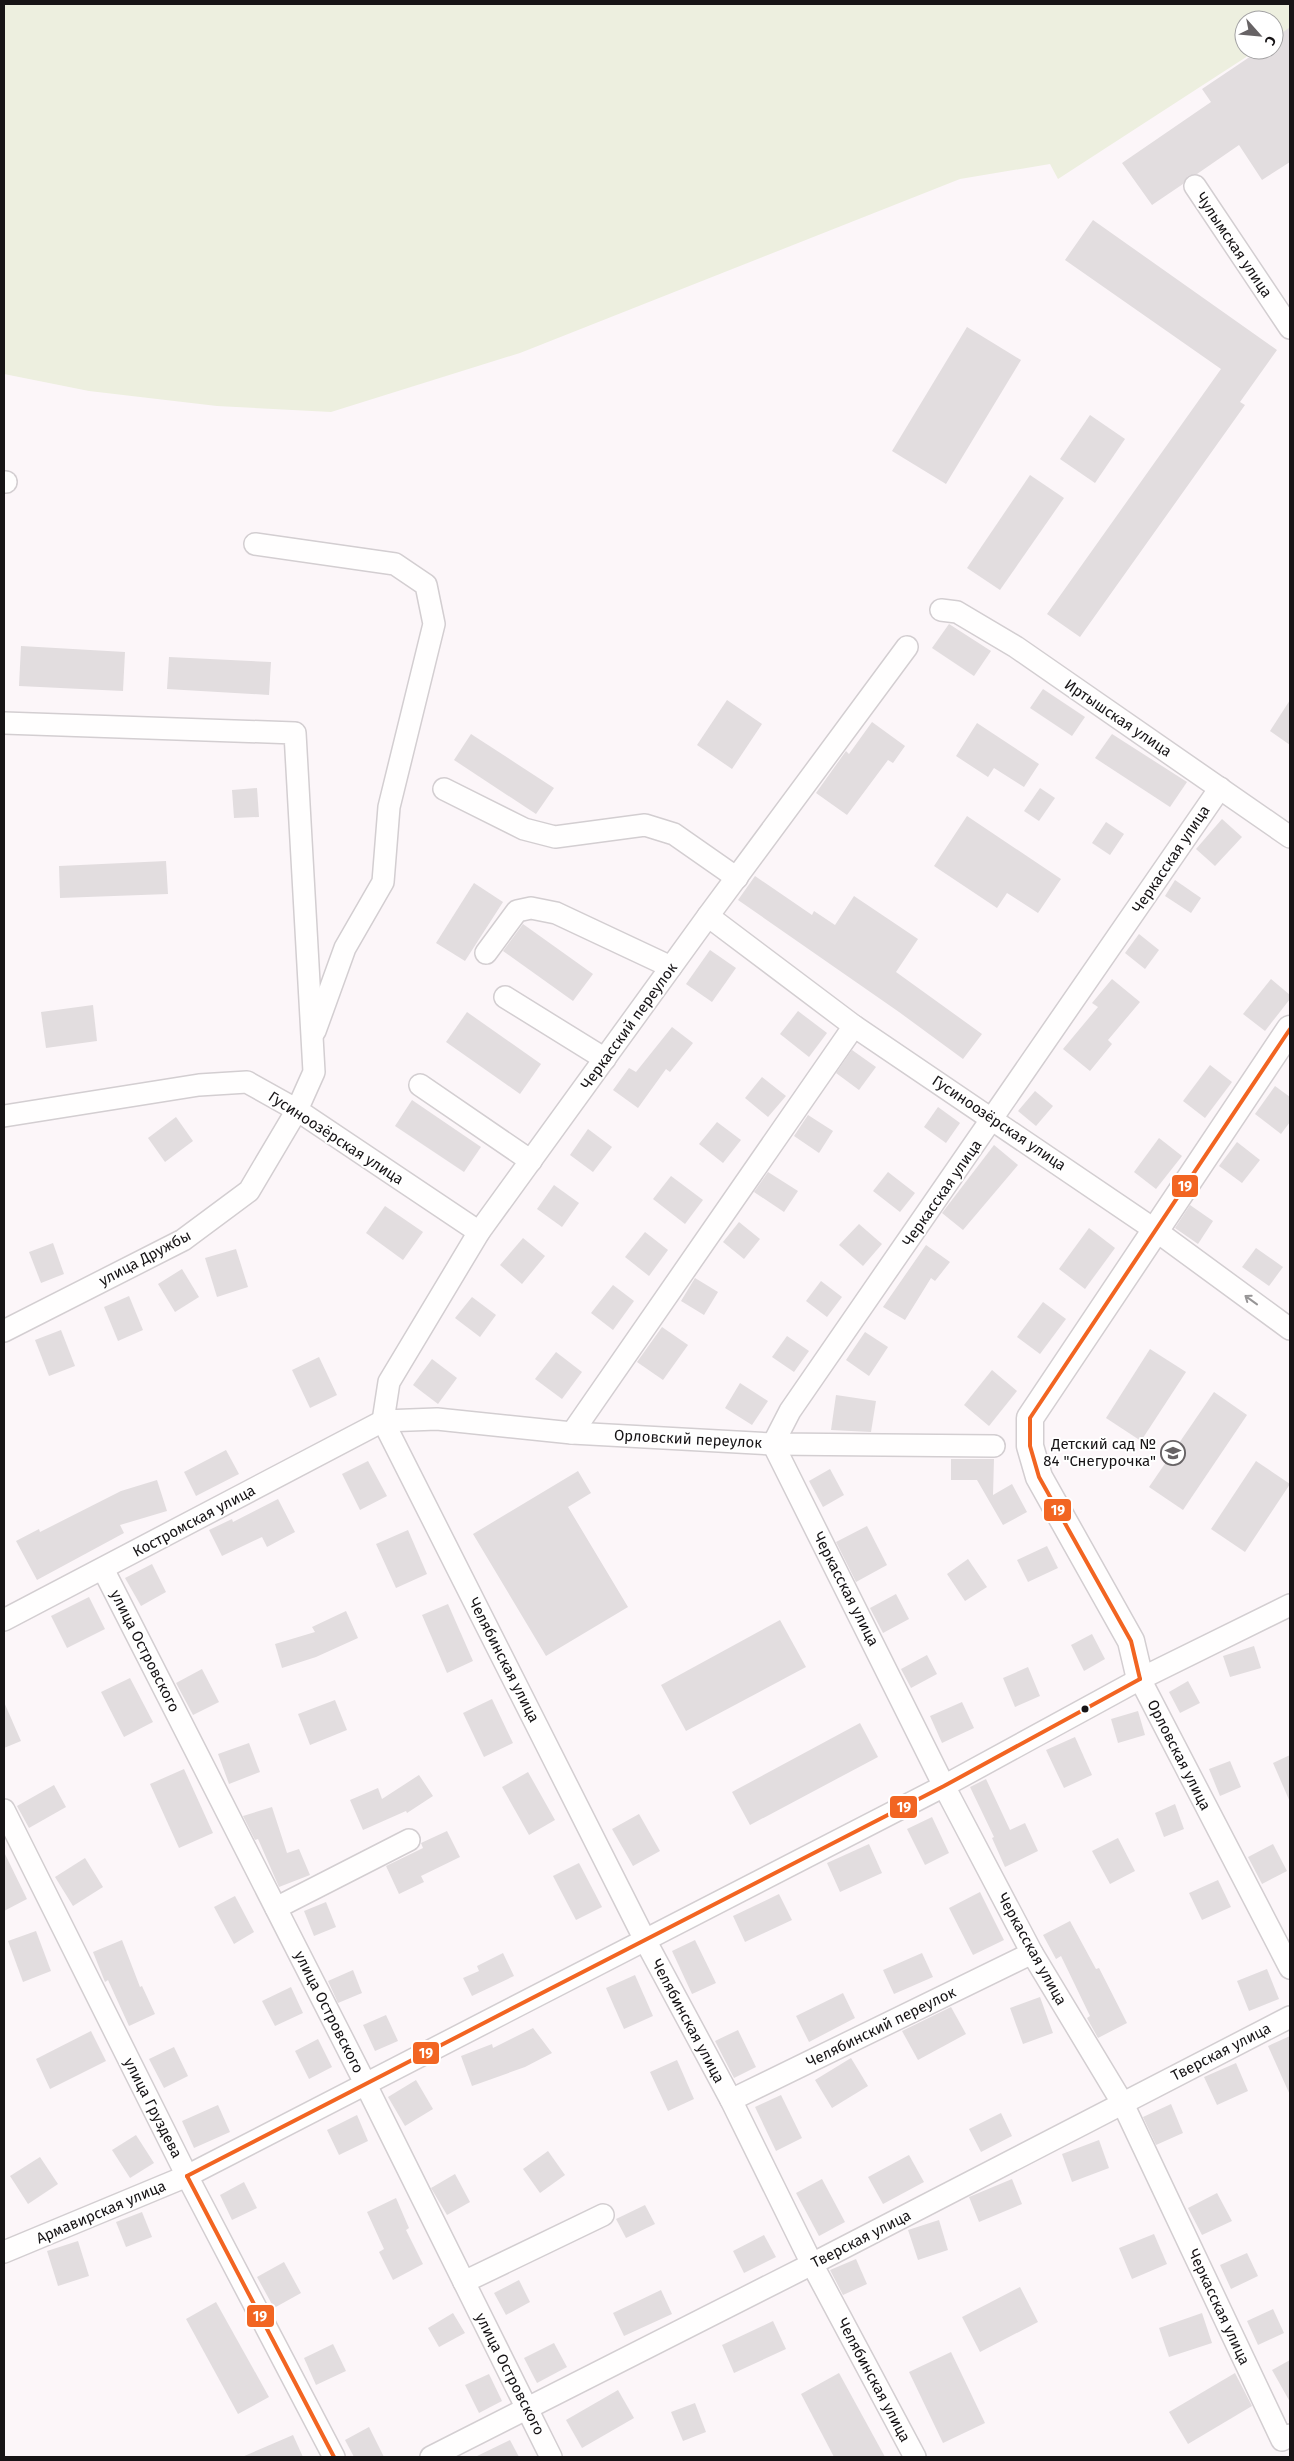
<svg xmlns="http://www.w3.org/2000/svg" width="1294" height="2461" viewBox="0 0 1294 2461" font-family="'Fira Sans',sans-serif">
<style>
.green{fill:#edefdf}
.building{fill:#e2dddf}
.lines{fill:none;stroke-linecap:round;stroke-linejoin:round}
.minor-casing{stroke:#d3ced1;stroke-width:24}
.tertiary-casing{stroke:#d3ced1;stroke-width:29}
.minor{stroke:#fffefe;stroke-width:21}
.tertiary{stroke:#fffefe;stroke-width:26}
.bus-1-casing{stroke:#fff;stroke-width:8}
.bus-1{stroke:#f26522;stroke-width:4}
.oneway{stroke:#979596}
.bus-dot{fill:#171416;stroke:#fff;stroke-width:2}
.labels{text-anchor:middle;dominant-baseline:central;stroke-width:4;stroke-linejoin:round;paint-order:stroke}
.street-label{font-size:15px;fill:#171416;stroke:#fff}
.poi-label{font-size:15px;fill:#171416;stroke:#fff;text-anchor:end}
.line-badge{stroke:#fff;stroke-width:2}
.badge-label{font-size:14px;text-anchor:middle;font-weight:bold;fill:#fff}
</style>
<rect width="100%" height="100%" fill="#fcf6f9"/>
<path class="green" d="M4,4H1290V28L1274,39V20H1244V50H1257L1058,179L1050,164L960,179L520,353L331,412L217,406L89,391L4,374Z"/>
<g class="building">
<path d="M1290,27V162L1262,180L1239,145L1197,174L1188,176L1183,184L1152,205L1122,163L1211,102L1202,89L1260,50H1274V39Z"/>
<path d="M1093,220L1277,350L1240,402L1245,405L1080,637L1047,614L1221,369L1065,260Z"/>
<path d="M967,327L1021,360L946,484L892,451Z"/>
<path d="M1090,415L1125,439L1095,483L1060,459Z"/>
<path d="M1030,475L1064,498L1000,590L967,568Z"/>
<path d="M949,624L991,651L974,676L932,648Z"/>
<path d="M21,646L125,652L123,691L19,686Z"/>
<path d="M169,657L271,662L269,695L167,689Z"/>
<path d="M1043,689L1085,717L1072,736L1030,708Z"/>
<path d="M727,700L762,724L732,769L697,745Z"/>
<path d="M1290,700V745L1270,731Z"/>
<path d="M872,722L905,746L893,763L888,760L847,815L816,793L846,751L849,754Z"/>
<path d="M977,723L1039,764L1024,787L994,768L988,777L956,756Z"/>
<path d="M471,734L554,788L536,814L454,760Z"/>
<path d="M1112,734L1187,782L1170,807L1095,758Z"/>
<path d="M257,788L259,817L234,818L232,790Z"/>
<path d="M1040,788L1055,798L1039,821L1024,811Z"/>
<path d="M967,816L1061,879L1038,913L1007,893L997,908L934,866Z"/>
<path d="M1222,819L1242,837L1215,866L1196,849Z"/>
<path d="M1106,822L1124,834L1110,855L1092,843Z"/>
<path d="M166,861L168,894L60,898L59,866Z"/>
<path d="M755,876L812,915L814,911L835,925L854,896L918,939L896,972L982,1034L963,1059L899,1012L738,900Z"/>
<path d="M1175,880L1201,898L1191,913L1165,896Z"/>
<path d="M474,883L503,902L465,961L436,943Z"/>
<path d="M523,924L593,974L573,1001L503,951Z"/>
<path d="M1139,934L1159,950L1145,969L1125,953Z"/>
<path d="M710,950L736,968L712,1002L686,984Z"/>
<path d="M1112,979L1140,1002L1108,1040L1112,1044L1090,1071L1063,1049L1098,1007L1092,1003Z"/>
<path d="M1271,979L1290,995V999L1265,1031L1243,1014Z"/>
<path d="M93,1005L97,1041L46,1048L41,1012Z"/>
<path d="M798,1011L827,1033L809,1057L780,1034Z"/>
<path d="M467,1012L541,1064L520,1094L446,1042Z"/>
<path d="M672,1027L693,1043L670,1072L666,1069L638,1108L613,1090L629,1068L636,1072Z"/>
<path d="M852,1050L876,1067L859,1090L836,1073Z"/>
<path d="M1210,1065L1232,1082L1205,1118L1183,1101Z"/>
<path d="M762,1077L786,1096L768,1117L745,1098Z"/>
<path d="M1275,1086L1290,1097V1122L1281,1134L1255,1114Z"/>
<path d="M1035,1091L1053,1106L1036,1126L1018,1111Z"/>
<path d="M412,1100L481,1147L464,1172L395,1126Z"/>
<path d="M938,1107L960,1123L946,1143L924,1127Z"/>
<path d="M808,1115L833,1131L819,1153L794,1136Z"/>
<path d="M176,1117L193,1141L165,1162L148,1138Z"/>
<path d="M717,1122L741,1140L723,1163L699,1144Z"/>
<path d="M588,1129L612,1147L593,1172L570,1155Z"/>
<path d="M1159,1138L1182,1156L1156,1189L1134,1172Z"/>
<path d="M1237,1142L1260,1160L1242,1183L1219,1166Z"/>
<path d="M994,1145L1018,1165L963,1230L942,1213Z"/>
<path d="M768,1172L798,1191L784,1212L754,1192Z"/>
<path d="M888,1172L915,1193L900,1212L873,1191Z"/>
<path d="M671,1176L703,1200L685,1224L653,1199Z"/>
<path d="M554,1185L579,1203L562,1227L537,1209Z"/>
<path d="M1190,1205L1213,1221L1198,1244L1175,1228Z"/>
<path d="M385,1206L423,1232L403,1260L366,1233Z"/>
<path d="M739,1222L760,1239L744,1259L723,1242Z"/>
<path d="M859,1224L882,1244L863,1266L839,1245Z"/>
<path d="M1089,1228L1115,1248L1085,1289L1059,1269Z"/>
<path d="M645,1232L668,1250L649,1276L625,1257Z"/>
<path d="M523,1238L545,1256L522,1284L500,1265Z"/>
<path d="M53,1243L64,1274L41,1283L29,1252Z"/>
<path d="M926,1245L950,1262L935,1281L931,1278L905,1320L883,1307Z"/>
<path d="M1256,1248L1283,1267L1269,1286L1242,1267Z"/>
<path d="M236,1249L248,1287L217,1297L205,1258Z"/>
<path d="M182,1269L199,1297L175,1312L158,1284Z"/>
<path d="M695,1278L718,1292L704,1315L681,1301Z"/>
<path d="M821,1281L842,1297L827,1317L806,1301Z"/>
<path d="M613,1285L634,1301L613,1330L591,1313Z"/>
<path d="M129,1296L143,1330L118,1341L104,1307Z"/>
<path d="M472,1297L496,1315L480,1337L455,1318Z"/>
<path d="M1043,1302L1066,1319L1040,1354L1017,1337Z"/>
<path d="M662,1327L688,1345L663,1380L637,1362Z"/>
<path d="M61,1330L75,1366L49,1376L35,1340Z"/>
<path d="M865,1332L888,1347L869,1376L846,1360Z"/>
<path d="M787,1336L809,1351L794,1372L772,1357Z"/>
<path d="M1150,1349L1186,1372L1141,1441L1106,1418Z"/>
<path d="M556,1352L582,1372L562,1399L535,1379Z"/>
<path d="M319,1357L337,1395L310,1408L292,1370Z"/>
<path d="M432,1359L457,1378L438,1404L413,1385Z"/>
<path d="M992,1370L1017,1391L989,1426L964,1405Z"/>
<path d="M740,1383L768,1401L752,1425L725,1408Z"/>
<path d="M1214,1392L1247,1415L1183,1510L1149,1487Z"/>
<path d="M836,1395L876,1401L871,1432L831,1430Z"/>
<path d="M226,1450L239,1474L196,1496L184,1472Z"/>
<path d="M951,1459H994L993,1495L1012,1484L1027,1512L1003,1525L977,1480H951Z"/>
<path d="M368,1461L387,1496L360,1510L342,1474Z"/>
<path d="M1256,1461L1290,1484L1245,1552L1211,1529Z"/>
<path d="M830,1469L844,1495L823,1507L809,1481Z"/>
<path d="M578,1471L591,1493L568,1507L628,1607L546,1656L473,1534Z"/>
<path d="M157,1480L167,1511L120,1525L124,1533L37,1580L16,1541L39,1529L40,1532L121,1491Z"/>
<path d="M278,1499L295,1532L267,1547L262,1537L222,1556L209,1530L232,1519L233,1522Z"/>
<path d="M867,1526L887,1565L856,1582L836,1542Z"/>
<path d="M408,1530L427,1574L396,1588L376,1544Z"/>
<path d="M1047,1546L1058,1568L1028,1582L1017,1560Z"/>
<path d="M968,1559L987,1587L965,1601L947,1574Z"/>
<path d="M152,1564L166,1592L141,1606L125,1578Z"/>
<path d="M896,1594L909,1619L883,1633L870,1608Z"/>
<path d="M89,1597L105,1629L67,1648L51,1616Z"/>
<path d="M448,1604L473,1661L447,1673L422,1615Z"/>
<path d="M346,1611L358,1638L316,1657L282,1668L275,1644L315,1632L312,1627Z"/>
<path d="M780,1620L806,1667L686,1731L661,1685Z"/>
<path d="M1092,1634L1105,1659L1084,1671L1071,1645Z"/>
<path d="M1254,1646L1261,1668L1230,1677L1223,1656Z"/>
<path d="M927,1655L937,1674L911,1688L901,1669Z"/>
<path d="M1028,1667L1040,1696L1015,1707L1003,1678Z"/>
<path d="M202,1669L219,1702L193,1715L176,1683Z"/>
<path d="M130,1678L153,1722L124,1737L101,1692Z"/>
<path d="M1188,1681L1200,1703L1180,1713L1169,1692Z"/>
<path d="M492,1699L513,1743L484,1757L463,1713Z"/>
<path d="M335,1700L347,1730L310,1745L298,1714Z"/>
<path d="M4,1702L21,1741L4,1748Z"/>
<path d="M962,1702L974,1728L942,1743L930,1716Z"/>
<path d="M1138,1711L1145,1735L1118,1743L1111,1719Z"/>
<path d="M860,1723L878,1757L750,1825L732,1792Z"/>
<path d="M1075,1737L1092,1775L1064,1788L1046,1750Z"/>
<path d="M249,1743L260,1772L229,1784L218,1754Z"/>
<path d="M1290,1755V1802L1273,1763Z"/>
<path d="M1230,1761L1241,1787L1220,1796L1209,1769Z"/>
<path d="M184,1769L213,1833L179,1848L150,1784Z"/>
<path d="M528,1772L555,1820L529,1835L502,1787Z"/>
<path d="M419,1775L433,1796L407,1813L406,1811L363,1830L350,1800L378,1788L382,1799Z"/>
<path d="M986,1779L1010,1830L1025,1823L1038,1851L1005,1867L992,1838L994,1837L970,1787Z"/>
<path d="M54,1785L66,1807L29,1828L17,1806Z"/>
<path d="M1175,1804L1184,1829L1164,1837L1155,1813Z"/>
<path d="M272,1807L287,1853L299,1849L310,1875L279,1887L258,1839L255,1840L243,1816Z"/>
<path d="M639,1814L660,1851L633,1866L612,1829Z"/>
<path d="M932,1817L949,1853L925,1865L907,1829Z"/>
<path d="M447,1831L460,1857L421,1876L424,1882L399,1894L386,1866L423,1848L421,1843Z"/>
<path d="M1118,1838L1135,1871L1110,1884L1092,1851Z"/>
<path d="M869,1844L882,1873L840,1892L827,1863Z"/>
<path d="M1273,1844L1287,1871L1262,1884L1248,1857Z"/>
<path d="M4,1852L27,1899L4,1911Z"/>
<path d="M85,1858L103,1887L73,1906L55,1877Z"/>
<path d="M579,1863L602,1907L576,1920L553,1876Z"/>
<path d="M1218,1880L1231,1907L1202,1920L1189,1893Z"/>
<path d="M980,1892L1004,1940L973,1955L949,1908Z"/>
<path d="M779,1894L792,1920L745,1942L733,1916Z"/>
<path d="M235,1896L254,1932L234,1944L214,1907Z"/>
<path d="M326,1902L336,1927L314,1936L304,1911Z"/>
<path d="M1070,1921L1096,1969L1099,1968L1127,2023L1098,2038L1087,2018L1090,2016L1061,1956L1056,1959L1043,1935Z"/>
<path d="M36,1931L51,1971L23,1982L8,1941Z"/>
<path d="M122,1940L140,1987L142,1986L155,2014L129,2026L108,1980L105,1982L93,1952Z"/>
<path d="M695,1940L716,1983L692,1994L672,1951Z"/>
<path d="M503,1953L514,1976L472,1996L463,1978L479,1971L477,1966Z"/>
<path d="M922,1953L933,1977L894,1994L883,1970Z"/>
<path d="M1267,1969L1279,1999L1249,2011L1237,1981Z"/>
<path d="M353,1970L362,1993L338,2003L328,1981Z"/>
<path d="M635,1975L653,2016L624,2029L606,1988Z"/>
<path d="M291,1987L303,2013L275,2026L262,2001Z"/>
<path d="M843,1993L855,2018L809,2042L796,2016Z"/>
<path d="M1040,1997L1053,2033L1023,2044L1010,2008Z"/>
<path d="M951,2007L966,2034L918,2060L902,2031Z"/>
<path d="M386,2015L398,2041L375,2051L363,2025Z"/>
<path d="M533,2028L552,2053L525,2067L472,2086L461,2056L492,2044L493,2048Z"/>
<path d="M738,2030L756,2067L734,2078L715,2041Z"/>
<path d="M91,2031L106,2061L50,2089L36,2059Z"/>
<path d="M1290,2036V2095L1268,2046Z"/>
<path d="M318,2039L332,2067L309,2079L295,2051Z"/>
<path d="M174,2047L188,2076L164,2088L149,2059Z"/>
<path d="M851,2058L868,2086L832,2108L815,2080Z"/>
<path d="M677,2060L694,2099L668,2111L650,2072Z"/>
<path d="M1236,2063L1248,2091L1217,2105L1204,2077Z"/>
<path d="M416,2080L433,2109L405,2126L388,2097Z"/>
<path d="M781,2095L802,2138L776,2151L755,2107Z"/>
<path d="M1171,2104L1183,2133L1156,2145L1143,2117Z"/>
<path d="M218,2105L230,2132L194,2148L182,2121Z"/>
<path d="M1001,2113L1012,2136L981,2152L969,2129Z"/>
<path d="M357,2115L368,2141L339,2155L327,2130Z"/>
<path d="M136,2135L154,2163L130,2178L112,2150Z"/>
<path d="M1099,2140L1109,2168L1072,2182L1062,2154Z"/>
<path d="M548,2151L565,2175L540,2193L523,2169Z"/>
<path d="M909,2155L924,2182L883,2204L868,2177Z"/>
<path d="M40,2157L58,2184L28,2204L10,2176Z"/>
<path d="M455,2174L470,2202L447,2215L431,2188Z"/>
<path d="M822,2179L845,2222L819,2236L796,2193Z"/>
<path d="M1012,2179L1022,2204L979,2222L969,2197Z"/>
<path d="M244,2182L257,2208L232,2220L220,2195Z"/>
<path d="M1217,2193L1232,2221L1202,2235L1188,2208Z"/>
<path d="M396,2198L409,2228L406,2230L423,2264L393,2280L379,2252L384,2249L367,2212Z"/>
<path d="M645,2205L655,2224L626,2238L616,2219Z"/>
<path d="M142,2212L152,2237L126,2247L116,2222Z"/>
<path d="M939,2220L948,2250L918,2260L908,2230Z"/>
<path d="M1154,2234L1167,2264L1132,2279L1119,2248Z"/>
<path d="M764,2235L776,2257L744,2273L733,2251Z"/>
<path d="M78,2241L89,2276L58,2286L47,2251Z"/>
<path d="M1247,2253L1258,2276L1231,2289L1220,2265Z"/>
<path d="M856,2259L867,2284L843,2295L830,2270Z"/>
<path d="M284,2262L301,2293L274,2308L257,2277Z"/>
<path d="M519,2280L530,2302L506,2315L494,2293Z"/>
<path d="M1020,2287L1038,2322L980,2352L962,2317Z"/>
<path d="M661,2290L672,2314L624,2336L613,2313Z"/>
<path d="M216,2302L269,2397L238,2414L186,2319Z"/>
<path d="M1273,2309L1284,2333L1258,2345L1247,2321Z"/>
<path d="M453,2313L465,2333L439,2347L428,2328Z"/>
<path d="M1202,2313L1212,2343L1169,2357L1159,2328Z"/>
<path d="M773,2321L786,2349L734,2373L722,2345Z"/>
<path d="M554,2343L567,2367L537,2383L524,2358Z"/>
<path d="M333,2344L346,2371L316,2385L304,2358Z"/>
<path d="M951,2352L985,2423L943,2443L909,2372Z"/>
<path d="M1290,2360V2402L1272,2370Z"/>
<path d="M839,2373L885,2457H834L801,2394Z"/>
<path d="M1235,2373L1252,2406L1188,2444L1169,2412Z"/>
<path d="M489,2374L502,2401L479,2413L465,2385Z"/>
<path d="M618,2390L634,2418L582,2448L566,2420Z"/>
<path d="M695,2403L706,2432L683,2441L671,2412Z"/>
<path d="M369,2427L384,2457H354L345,2440Z"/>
<path d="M293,2435L303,2457H242Z"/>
<path d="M510,2440L519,2457H475Z"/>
</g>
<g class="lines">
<defs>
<g id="minor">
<path d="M1195,186L1290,328"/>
<path d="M4,482H6"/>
<path d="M255,544L395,564L426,585L434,624L389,807L383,882L345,948L315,1031"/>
<path d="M941,610L957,612L1016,647L1290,837"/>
<path d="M4,723L295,733L314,1072L297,1110L249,1191L183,1240L4,1331"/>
<path d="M1220,788L790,1411L773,1444L944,1786L1032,1953L1123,2104L1282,2440L1290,2435"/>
<path d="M444,789L524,829L555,837L645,825L674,834L737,878"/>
<path d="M708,916L854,1026L1155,1230L1290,1329"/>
<path d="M486,953L517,911L531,908L556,913L671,967"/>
<path d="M505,997L605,1059"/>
<path d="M420,1085L531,1161"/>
<path d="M4,1116L199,1085L247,1082L297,1110L479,1232"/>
<path d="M383,1421L645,1940L731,2100L812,2264L915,2457"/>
<path d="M383,1421L389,1382L479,1232L708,916L907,647"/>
<path d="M572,1433L854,1026"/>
<path d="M103,1569L365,2083L551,2457"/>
<path d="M4,1620L383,1421L437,1419L572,1433L773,1444L994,1446"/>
<path d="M1140,1679L1290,1968"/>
<path d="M4,1810L187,2176L334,2457"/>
<path d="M276,1908L409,1840"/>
<path d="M731,2100L1032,1953"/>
<path d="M4,2252L187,2176L944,1786L1140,1679L1290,1605"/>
<path d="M464,2282L603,2215"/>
<path d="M431,2457L812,2264L1290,2017"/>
</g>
<path id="tertiary" d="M1140,1679L1131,1641L1039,1477L1030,1446V1418L1290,1029"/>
</defs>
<use href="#minor" class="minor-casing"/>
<use href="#tertiary" class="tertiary-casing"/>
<use href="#minor" class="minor"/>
<use href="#tertiary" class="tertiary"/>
<defs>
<g id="bus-1">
<path d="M1140,1679L1131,1641L1039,1477L1030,1446V1418L1290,1029"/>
<path d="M187,2176L944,1786L1140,1679"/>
<path d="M187,2176L334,2457"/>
</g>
</defs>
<use href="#bus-1" class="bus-1-casing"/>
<use href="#bus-1" class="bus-1"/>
</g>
<defs><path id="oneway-shaft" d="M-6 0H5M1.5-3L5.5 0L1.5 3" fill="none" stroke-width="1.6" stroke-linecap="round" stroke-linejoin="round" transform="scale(1.25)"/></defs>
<use class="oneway" href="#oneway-shaft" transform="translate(1251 1300) rotate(-144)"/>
<defs>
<symbol id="school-ring" viewBox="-11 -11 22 22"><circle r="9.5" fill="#fff" stroke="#676365" stroke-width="1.5"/><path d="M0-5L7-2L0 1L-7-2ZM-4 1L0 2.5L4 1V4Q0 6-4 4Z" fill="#676365"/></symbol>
</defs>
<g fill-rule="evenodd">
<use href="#school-ring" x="1159" y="1439" width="28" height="28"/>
</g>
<circle class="bus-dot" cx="1085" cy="1709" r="4.5"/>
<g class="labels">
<g class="street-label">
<text transform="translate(1234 245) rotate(56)">Чулымская улица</text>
<text transform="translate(1118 718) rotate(34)">Иртышская улица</text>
<text transform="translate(1171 859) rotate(-56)">Черкасская улица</text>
<text transform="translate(629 1026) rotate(-54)">Черкасский переулок</text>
<text transform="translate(999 1123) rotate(34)">Гусиноозёрская улица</text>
<text transform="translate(336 1138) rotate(33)">Гусиноозёрская улица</text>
<text transform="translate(942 1193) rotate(-55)">Черкасская улица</text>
<text transform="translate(145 1258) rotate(-28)">улица Дружбы</text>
<text transform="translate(688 1439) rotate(3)">Орловский переулок</text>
<text transform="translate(194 1521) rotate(-28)">Костромская улица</text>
<text transform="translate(846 1589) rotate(63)">Черкасская улица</text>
<text transform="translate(145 1651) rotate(63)">улица Островского</text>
<text transform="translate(504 1660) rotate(63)">Челябинская улица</text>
<text transform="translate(1179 1755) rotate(63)">Орловская улица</text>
<text transform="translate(1032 1949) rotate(61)">Черкасская улица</text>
<text transform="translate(329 2012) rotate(63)">улица Островского</text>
<text transform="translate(688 2021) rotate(62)">Челябинская улица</text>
<text transform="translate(881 2027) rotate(-26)">Челябинский переулок</text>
<text transform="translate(1221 2052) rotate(-27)">Тверская улица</text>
<text transform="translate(153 2108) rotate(63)">улица Груздева</text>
<text transform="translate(101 2212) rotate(-23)">Армавирская улица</text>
<text transform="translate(861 2239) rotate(-27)">Тверская улица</text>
<text transform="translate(1219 2307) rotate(65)">Черкасская улица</text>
<text transform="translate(510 2374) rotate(63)">улица Островского</text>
<text transform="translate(874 2380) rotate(62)">Челябинская улица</text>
</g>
<g class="poi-label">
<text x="1156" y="1444">Детский сад №<tspan x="1156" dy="17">84 "Снегурочка"</tspan></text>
</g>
</g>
<g class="line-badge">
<rect x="1171" y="1174" width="28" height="24" rx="5" fill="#f26522"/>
<rect x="1043" y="1498" width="29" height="24" rx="5" fill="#f26522"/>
<rect x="889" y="1795" width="29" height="24" rx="5" fill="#f26522"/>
<rect x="412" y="2041" width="28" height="24" rx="5" fill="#f26522"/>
<rect x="246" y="2304" width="29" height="24" rx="5" fill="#f26522"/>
</g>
<g class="badge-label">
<text x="1185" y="1191">19</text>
<text x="1058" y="1515">19</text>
<text x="904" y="1812">19</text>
<text x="426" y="2058">19</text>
<text x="260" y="2321">19</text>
</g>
<rect width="1294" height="2461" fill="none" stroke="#171416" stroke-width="10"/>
<g transform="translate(1259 35) rotate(117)"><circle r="24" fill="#ffffff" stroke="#a2a1a2"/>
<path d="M0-4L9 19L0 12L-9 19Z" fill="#676365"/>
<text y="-8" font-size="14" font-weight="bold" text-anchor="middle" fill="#171416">С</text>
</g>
</svg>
